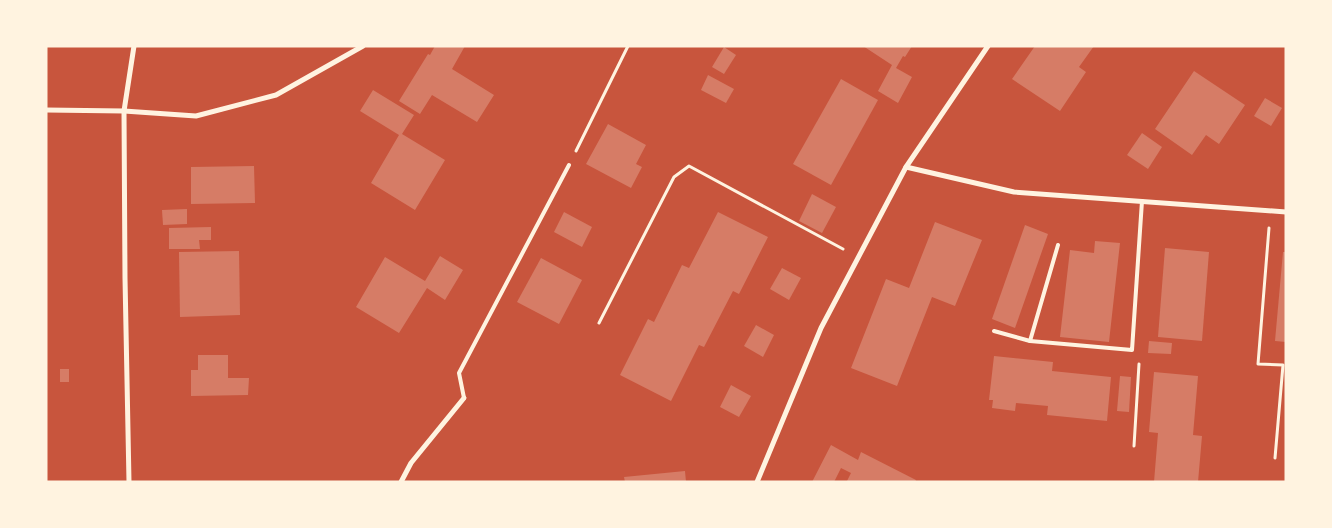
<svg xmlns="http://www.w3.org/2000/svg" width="1332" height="528" viewBox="0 0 1332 528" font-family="'Libre Baskerville',serif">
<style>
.building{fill:#d67c66}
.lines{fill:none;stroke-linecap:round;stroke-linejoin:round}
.path{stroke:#fff3e0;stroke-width:3}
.service{stroke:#fff3e0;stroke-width:4}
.minor{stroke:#fff3e0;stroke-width:5}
</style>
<rect width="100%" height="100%" fill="#c8553d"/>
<g class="building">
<path d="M435,46H465L452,69L494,95L477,122L432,95L420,114L399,101L428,54L430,55Z"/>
<path d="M863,46H912L905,57L903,56L896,68L912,77L898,103L878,91L892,65Z"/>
<path d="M1035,46H1094L1079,67L1086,72L1060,111L1012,79Z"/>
<path d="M724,47L736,55L724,74L712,67Z"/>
<path d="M1194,71L1245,105L1219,144L1206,135L1192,155L1155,129Z"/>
<path d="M708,75L734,89L726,103L701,90Z"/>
<path d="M841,79L878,100L831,185L793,164Z"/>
<path d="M373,90L414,115L402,134L445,160L415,210L371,183L399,135L360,111Z"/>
<path d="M1265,98L1282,108L1271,126L1254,116Z"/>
<path d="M608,124L646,145L636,164L642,167L631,188L586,164Z"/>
<path d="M1142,133L1162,147L1148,169L1127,155Z"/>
<path d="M254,166L255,203L191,204V167Z"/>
<path d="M812,194L836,207L822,233L799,221Z"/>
<path d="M187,209V224L163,225L162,210Z"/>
<path d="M564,212L592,227L582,247L554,232Z"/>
<path d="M718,212L768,237L739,294L733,291L704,347L699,345L671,401L620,375L648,319L654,322L682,265L689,268Z"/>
<path d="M935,222L982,240L955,306L932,297L897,386L851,368L886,279L909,288Z"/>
<path d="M1025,225L1048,234L1015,328L992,319Z"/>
<path d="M211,227V240H199L200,249H169V228Z"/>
<path d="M1095,241L1120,243L1109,342L1060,337L1070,250L1094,253Z"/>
<path d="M1165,248L1209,252L1202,341L1158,337Z"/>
<path d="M239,251L240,315L180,317L179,252Z"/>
<path d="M1283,252H1286V342L1275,341Z"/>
<path d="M440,256L463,270L445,300L427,288L399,333L356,307L385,257L425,281Z"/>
<path d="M541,258L582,280L559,324L517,302Z"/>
<path d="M782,268L801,278L789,300L770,289Z"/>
<path d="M756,325L774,335L763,357L744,346Z"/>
<path d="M1149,341L1172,343L1171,354L1148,353Z"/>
<path d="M198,355H228V378H249L248,395L191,396V370H198Z"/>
<path d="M994,356L1053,362L1052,371L1111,377L1107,421L1047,415L1048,406L1016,403L1015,411L992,408L993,400H989Z"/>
<rect x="60" y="369" width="9" height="13"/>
<path d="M1154,372L1198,376L1193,435L1202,436L1198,482H1154L1158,433L1149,432Z"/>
<path d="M1120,376L1131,377L1129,412L1117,411Z"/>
<path d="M731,385L751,396L739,417L720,407Z"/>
<path d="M831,445L858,460L861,452L916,480L915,482H849L847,481L851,473L841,468L834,482H812Z"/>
<path d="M685,471L686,482H625L624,477Z"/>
</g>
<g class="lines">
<g class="path">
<path d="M576,151L628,46"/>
<path d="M1269,228L1258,364L1283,365L1275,458"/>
<path d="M599,323L674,177L689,166L843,249"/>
<path d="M1134,446L1139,364"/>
</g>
<g class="service">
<path d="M1058,245L1030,341L1132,350L1142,201"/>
<path d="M994,331L1030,341"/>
<path d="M464,398L459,373L569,165"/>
</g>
<g class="minor">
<path d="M46,110L124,111L196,116L276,95L363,46"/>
<path d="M906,167L1014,192L1286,212"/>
<path d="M129,482L125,278L124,111L134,46"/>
<path d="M401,482L411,463L464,398"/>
<path d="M757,482L821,328L906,167L988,46"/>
</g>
</g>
<rect width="1332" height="528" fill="none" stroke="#fff3e0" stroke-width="95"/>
</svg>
